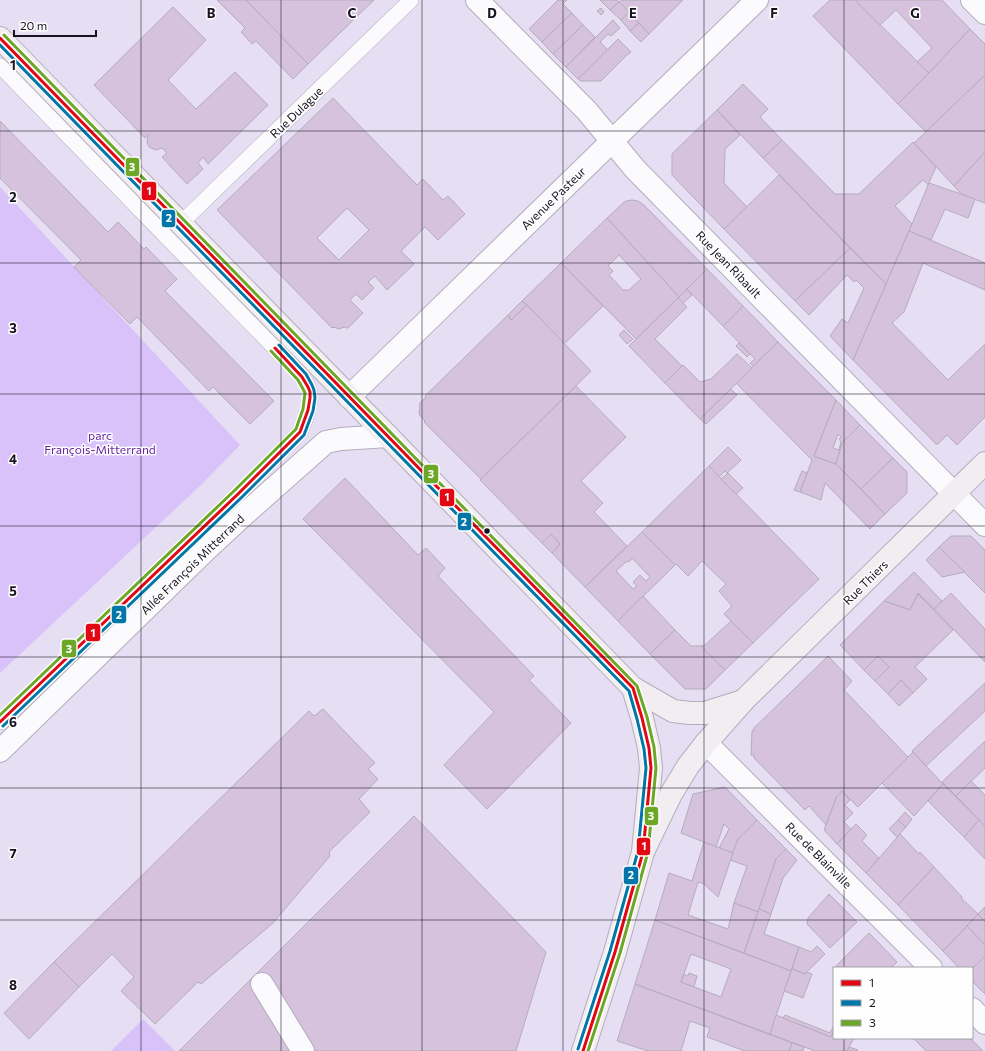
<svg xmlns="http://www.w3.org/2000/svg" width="985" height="1051" viewBox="0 0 985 1051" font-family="Commissioner,sans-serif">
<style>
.green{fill:#d9c2f9}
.building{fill:#d6c2dd;stroke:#b5acbb;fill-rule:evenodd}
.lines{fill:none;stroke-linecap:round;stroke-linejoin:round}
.service-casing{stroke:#b3adbe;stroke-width:16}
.pedestrian-casing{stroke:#b3adbe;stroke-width:24}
.minor-casing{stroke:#b3adbe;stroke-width:24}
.tertiary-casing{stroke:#b3adbe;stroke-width:24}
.secondary-casing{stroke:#b3adbe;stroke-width:24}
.service{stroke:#fbfafd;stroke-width:15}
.pedestrian{stroke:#fbfafd;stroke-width:22}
.minor{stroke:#fbfafd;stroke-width:22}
.tertiary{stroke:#fbfafd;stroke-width:22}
.secondary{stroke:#f2edf1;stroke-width:22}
.bus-1-casing{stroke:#fefefe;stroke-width:6}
.bus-2-casing{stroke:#fefefe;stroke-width:6}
.bus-3-casing{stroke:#fefefe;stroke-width:6}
.bus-1{stroke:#e30613;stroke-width:3}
.bus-2{stroke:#0077a8;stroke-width:3}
.bus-3{stroke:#6da728;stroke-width:3}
.grid{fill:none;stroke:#181320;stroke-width:1;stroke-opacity:0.55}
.bus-dot{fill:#181320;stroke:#fefefe;stroke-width:1.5}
.labels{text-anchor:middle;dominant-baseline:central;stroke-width:3;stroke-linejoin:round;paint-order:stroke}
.street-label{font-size:12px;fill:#181320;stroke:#fefefe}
.park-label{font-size:12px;fill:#66269f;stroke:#fefefe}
.grid-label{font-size:13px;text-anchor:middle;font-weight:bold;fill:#181320;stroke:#fefefe;stroke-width:3;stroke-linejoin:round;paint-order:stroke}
.line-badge{stroke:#fefefe;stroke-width:1.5}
.badge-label{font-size:11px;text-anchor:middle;font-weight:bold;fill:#fff}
</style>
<rect width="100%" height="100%" fill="#e6def3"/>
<g class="green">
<path d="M0,187L240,445L201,485L0,673Z"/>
<path d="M143,1019L175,1051H111Z"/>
</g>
<g class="building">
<path d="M217,0H246L308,64L293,79L256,41L252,44L241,32L245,28Z"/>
<path d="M246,0H374L308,64Z"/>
<path d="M558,0H567L563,4L572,13L542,42L529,29Z"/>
<path d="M600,0H617L619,2L610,10Z"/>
<path d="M622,0H683L649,34L619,2Z"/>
<path d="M830,0H855L929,73L898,104L813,16Z"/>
<path d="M855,0H942L970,29L929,73L917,62L932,48L896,10L880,25Z"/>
<path d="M619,2L629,12L621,20L610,10Z"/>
<path d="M173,7L206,40L168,80L196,109L235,72L268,105L208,164L203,157L198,163L203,169L187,184L162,157L167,153L162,148L156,150L149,147L147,142L148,134L145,138L94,85Z"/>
<path d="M601,8L604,12L601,15L597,11Z"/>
<path d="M629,12L639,23L630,31L621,20Z"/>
<path d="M572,13L583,25L553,54L542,42Z"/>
<path d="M613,20L620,28L611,36L608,34L600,42L608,50L578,79L566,67Z"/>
<path d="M639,23L649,34L641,42L630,31Z"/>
<path d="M583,25L595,37L566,67L553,54Z"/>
<path d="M970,29L985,44V75L926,132L898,104L929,73Z"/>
<path d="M618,39L631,52L627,55L601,81H581L578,79Z"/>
<path d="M985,75V152L954,186L914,143Z"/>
<path d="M743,84L768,109L760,117L782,140L763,158L717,110Z"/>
<path d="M333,98L417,185L423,179L443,200L448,196L465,214L438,240L425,227L401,251L414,264L387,290L375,276L368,282L374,288L362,300L356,294L350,300L363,313L348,328H346L345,327L338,329L335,327L334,328L333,327L332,328L217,210ZM347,208L369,230L339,260L317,238Z"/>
<path d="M717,110L740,135L725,149L724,183L747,207L724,229L672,175V154Z"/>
<path d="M0,121L108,232L118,222L144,249L146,247L177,279L165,291L274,401L250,424L213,387L209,391L137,317L130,324L74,267L81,260L0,178Z"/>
<path d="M782,140L835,194H859L913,142L936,167L928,185L923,180L895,206L912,224L886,284L763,158Z"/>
<path d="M985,152V203L962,195L954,186Z"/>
<path d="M779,175L850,248L795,301L724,229Z"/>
<path d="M929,183L975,199L968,218L945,209L931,240L909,231Z"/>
<path d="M632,200L638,201L644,205L707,269L679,297L607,218L623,203L626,201Z"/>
<path d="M607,218L679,297L636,339L561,263ZM619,255L641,279L629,290H623L609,275L613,271L608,266Z"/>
<path d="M909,231L985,263V290L923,263L904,312L892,323L948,380L985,344V417L957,445L947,435L938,444H936L853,360Z"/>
<path d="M850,248L886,284L853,360L830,336L842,319L848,323L864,288L856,280L854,282L847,275L809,315L795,301Z"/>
<path d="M561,263L603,306L564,344L522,301Z"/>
<path d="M707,269L743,306L723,326L687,289Z"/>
<path d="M687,289L692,295L683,303L678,298Z"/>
<path d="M678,298L687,307L655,339L682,366L665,383L629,346Z"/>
<path d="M522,301L527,305L511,320L508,315Z"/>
<path d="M527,305L591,371L481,479L424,422L425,421L419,414L420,403L426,397L425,396L508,315L511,320Z"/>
<path d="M743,306L778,342L753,366L750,363L755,359L723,326Z"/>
<path d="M624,330L633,339L627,344L619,335Z"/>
<path d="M778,342L836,400L814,456L836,464L885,514L870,529L825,483L821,500L800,492L812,460L736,383Z"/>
<path d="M739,343L750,354L747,357L736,346Z"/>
<path d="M737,354L752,368L700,419L665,383L683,365L700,382L711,379Z"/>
<path d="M576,386L626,437L581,481L603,503L594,512L627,546L585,587L552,553L560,544L551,534L542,543L480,480Z"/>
<path d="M731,389L737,395L706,424L700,419Z"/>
<path d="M836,400L860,425L842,443L836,464L814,456ZM838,434L841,437L839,439L841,442L839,450L833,448Z"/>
<path d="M860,425L893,458L861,489L836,464L842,443Z"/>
<path d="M728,447L741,460L727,473L725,471L719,477L709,466Z"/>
<path d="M893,458L907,472V493L885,514L861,489Z"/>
<path d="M709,466L819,579L753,643L724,614L732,606L719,591L726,584L702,561L688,576L676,564L675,565L642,532Z"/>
<path d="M802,471L807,473L800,492L794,490Z"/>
<path d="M728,473L743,488L736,494L721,479Z"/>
<path d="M345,478L418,555L426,548L445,568L438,576L534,676L529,680L571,723L487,809L444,765L494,712L303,519Z"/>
<path d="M642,532L675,565L618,621L585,587ZM632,558L650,577L646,581L640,575L633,582L637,586L633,589L616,571L626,562L630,561Z"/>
<path d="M551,534L560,544L552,553L542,543Z"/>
<path d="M951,536H971L985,550V593L939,547Z"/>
<path d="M939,547L965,572L942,577L926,560Z"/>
<path d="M914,572L942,601L934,609L918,593L910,610L884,601Z"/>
<path d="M951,593L985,629V662L934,609Z"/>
<path d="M918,594L953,630L915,667L927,679L913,693L901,680L888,694L875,681L889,667L878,656L864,670L840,645L884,601L910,610Z"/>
<path d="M643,596L675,630L650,654L618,621Z"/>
<path d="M731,621L753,643L725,670L701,646L705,645Z"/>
<path d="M675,630L691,646H701L725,670L706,689H685L650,654Z"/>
<path d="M828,656L852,681L844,690L908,757L858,807L842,791L837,796L826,825L809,806L805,810L754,758V755H751L752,731H754L753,729Z"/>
<path d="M878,656L889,667L875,681L864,670Z"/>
<path d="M901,680L913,693L899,706L888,694Z"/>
<path d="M985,683V711L926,766L912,751Z"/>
<path d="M323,709L375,763L368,769L378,779L359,799L370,812L329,852L330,856L273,923L201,984L198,982L155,1024L121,991L134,977L112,954L79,987L54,962L309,711L314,716Z"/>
<path d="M985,741V768L956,796L942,782Z"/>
<path d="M913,752L943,784L914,816L882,783Z"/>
<path d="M971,781L985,795V826L956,796Z"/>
<path d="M943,784L979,820L964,837L928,801Z"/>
<path d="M725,787L757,820L738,839L733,853L719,848L729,829L724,824L716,847L681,833L693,794Z"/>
<path d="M842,791L850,800L845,805L853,813L844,822L851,829L837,844L824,830L837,796Z"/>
<path d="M905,812L912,819L906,827L898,820Z"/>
<path d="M414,816L546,952L516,1051H179Z"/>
<path d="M757,820L786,849L776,859L758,912L734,903L747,866L730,860L738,839Z"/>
<path d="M898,820L906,827L897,837L889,829Z"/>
<path d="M979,820L985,826V859L964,837Z"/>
<path d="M856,824L867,835L862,841L879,858L866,873L837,844Z"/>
<path d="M900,834L919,854L920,852L934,867L898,905L866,873Z"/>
<path d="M704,842L733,853L718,897L704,884L698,882L688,915L728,929L734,903L758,912L744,953L655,920L669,873L692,881Z"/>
<path d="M786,849L797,860L783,878L771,914L759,909L776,859Z"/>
<path d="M934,867L962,897L961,898L978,914L943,951L898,905Z"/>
<path d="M829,894L857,922L830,948L807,924L808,918Z"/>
<path d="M985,907V922L978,914Z"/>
<path d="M759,909L771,914L764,934L799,947L791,971L744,953Z"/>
<path d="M978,914L985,922V945L967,926Z"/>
<path d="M655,920L791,971L770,1034L635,984ZM691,954L731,969L721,997L681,982Z"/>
<path d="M967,926L985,945V956L972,969V968H959L943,951Z"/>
<path d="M869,933L897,962L891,968H838L836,966Z"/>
<path d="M817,946L825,954L805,974L792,969L799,947L811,952Z"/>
<path d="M985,956V994L972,981V969Z"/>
<path d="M54,962L79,987L29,1039L4,1013Z"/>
<path d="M792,969L805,974L807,972L812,974L803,998L784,991Z"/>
<path d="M689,973L697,976L694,987L681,982L684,974L688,976Z"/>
<path d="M635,984L792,1043L789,1051H745L707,1037L710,1028L690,1021L681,1051H648L617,1041Z"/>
<path d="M776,1015L831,1037L834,1030V1038H854L847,1051H815L770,1034Z"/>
<path d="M785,1015L830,1033L834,1025V1030L831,1037L783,1018Z"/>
<path d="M913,1038H970L983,1051H926Z"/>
<path d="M792,1043L804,1047L803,1051H789Z"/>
<path d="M849,1047L858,1050L857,1051H847Z"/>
</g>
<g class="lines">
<defs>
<g id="service">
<path d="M0,66L297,371C301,376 306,381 308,387C314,399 305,421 300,432L238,494L0,722"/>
<path d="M180,224L411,0"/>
</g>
<path id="pedestrian" d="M262,984L303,1051"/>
<g id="minor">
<path d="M477,0L587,111L635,169L985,525"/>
<path d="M972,0L985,13"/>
<path d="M349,397L757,0"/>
<path d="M706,743L931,968"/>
<path d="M972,1009L985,1023"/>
</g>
<path id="tertiary" d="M0,751L207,549L247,512L326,442L341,439L388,436"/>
<g id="secondary">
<path d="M0,38L633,688L642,718L649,748L651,768L643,852"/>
<path d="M633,688L673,711L690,713H705L743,701"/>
<path d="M583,1051L615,952L643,852L671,794L688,766L706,743L744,700L985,463"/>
</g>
</defs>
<use href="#service" class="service-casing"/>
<use href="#pedestrian" class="pedestrian-casing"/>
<use href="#minor" class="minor-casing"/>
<use href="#tertiary" class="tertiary-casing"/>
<use href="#secondary" class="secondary-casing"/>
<use href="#service" class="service"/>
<use href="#pedestrian" class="pedestrian"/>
<use href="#minor" class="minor"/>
<use href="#tertiary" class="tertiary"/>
<use href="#secondary" class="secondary"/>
<defs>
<g id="bus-1">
<path d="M0,38L633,688L642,718L649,748L651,768L643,852L615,952L583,1051"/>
<path d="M0,722L238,494L300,432L308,410L310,398V392L308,387L302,377L275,348"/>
</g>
<g id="bus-2">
<path d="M0,45L629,691L637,719L644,749L646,768L638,851L610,951L578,1049"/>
<path d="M3,726L241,498L304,435L313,411L315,398L314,390L312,385L306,374L279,345"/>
</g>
<g id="bus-3">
<path d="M4,35L637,686L647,717L654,747L656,768L648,852L620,953L588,1051"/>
<path d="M0,715L235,490L296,429L303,409L305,393L303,389L298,380L271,351"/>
</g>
</defs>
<use href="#bus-1" class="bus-1-casing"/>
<use href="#bus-2" class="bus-2-casing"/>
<use href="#bus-3" class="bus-3-casing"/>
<use href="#bus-1" class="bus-1"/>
<use href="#bus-2" class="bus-2"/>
<use href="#bus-3" class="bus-3"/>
</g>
<path class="grid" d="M141,0V1051M281,0V1051M422,0V1051M563,0V1051M704,0V1051M844,0V968M0,131H985M0,263H985M0,394H985M0,526H985M0,657H985M0,788H985M0,920H985M844,1038V1051"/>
<circle class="bus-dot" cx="487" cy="531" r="3.5"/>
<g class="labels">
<g class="street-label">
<text transform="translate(296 112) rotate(-44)">Rue Dulague</text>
<text transform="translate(553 198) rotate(-44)">Avenue Pasteur</text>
<text transform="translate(729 264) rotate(46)">Rue Jean Ribault</text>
<text transform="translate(192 564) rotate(-44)">Allée François Mitterrand</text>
<text transform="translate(865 582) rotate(-45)">Rue Thiers</text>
<text transform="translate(819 855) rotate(45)">Rue de Blainville</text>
</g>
<g class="park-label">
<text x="100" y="435">parc<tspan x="100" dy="14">François-Mitterrand</tspan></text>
</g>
</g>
<g class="grid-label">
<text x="211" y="18">B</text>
<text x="352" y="18">C</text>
<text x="492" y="18">D</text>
<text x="633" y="18">E</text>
<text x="774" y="18">F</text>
<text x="915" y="18">G</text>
<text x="13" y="70">1</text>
<text x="13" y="202">2</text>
<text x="13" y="333">3</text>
<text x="13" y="464">4</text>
<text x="13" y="596">5</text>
<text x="13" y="727">6</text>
<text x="13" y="858">7</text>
<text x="13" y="990">8</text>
</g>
<g class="line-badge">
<rect x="125" y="157" width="15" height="20" rx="4" fill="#6da728"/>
<rect x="141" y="181" width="16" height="20" rx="4" fill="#e30613"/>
<rect x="161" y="209" width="15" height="19" rx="4" fill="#0077a8"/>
<rect x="423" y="464" width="16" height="20" rx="4" fill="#6da728"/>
<rect x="439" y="488" width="16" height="19" rx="4" fill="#e30613"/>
<rect x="457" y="512" width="15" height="19" rx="4" fill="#0077a8"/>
<rect x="111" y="605" width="16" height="19" rx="4" fill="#0077a8"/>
<rect x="85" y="623" width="16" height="19" rx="4" fill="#e30613"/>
<rect x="61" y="639" width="16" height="19" rx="4" fill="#6da728"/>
<rect x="644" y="806" width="15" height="20" rx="4" fill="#6da728"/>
<rect x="636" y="837" width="15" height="19" rx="4" fill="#e30613"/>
<rect x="623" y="866" width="16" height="19" rx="4" fill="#0077a8"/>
</g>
<g class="badge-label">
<text x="132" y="171">3</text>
<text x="149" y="195">1</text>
<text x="169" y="222">2</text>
<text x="431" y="478">3</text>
<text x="447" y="501">1</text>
<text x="464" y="526">2</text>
<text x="119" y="619">2</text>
<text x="93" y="637">1</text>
<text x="69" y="653">3</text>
<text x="651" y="820">3</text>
<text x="644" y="850">1</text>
<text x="631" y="879">2</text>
</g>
<rect x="833" y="967" width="140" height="72" fill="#fefefe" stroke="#a2a0a5"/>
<rect x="841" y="980" width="20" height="6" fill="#e30613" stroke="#a2a0a5"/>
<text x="869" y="987" font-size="12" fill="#181320">1</text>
<rect x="841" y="1000" width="20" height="6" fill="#0077a8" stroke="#a2a0a5"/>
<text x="869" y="1007" font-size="12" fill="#181320">2</text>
<rect x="841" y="1020" width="20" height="6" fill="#6da728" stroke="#a2a0a5"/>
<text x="869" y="1027" font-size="12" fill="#181320">3</text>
<path d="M14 30v6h82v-6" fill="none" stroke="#181320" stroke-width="2"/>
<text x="20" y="30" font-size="12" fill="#181320" stroke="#fefefe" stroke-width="3" paint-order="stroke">20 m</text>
</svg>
